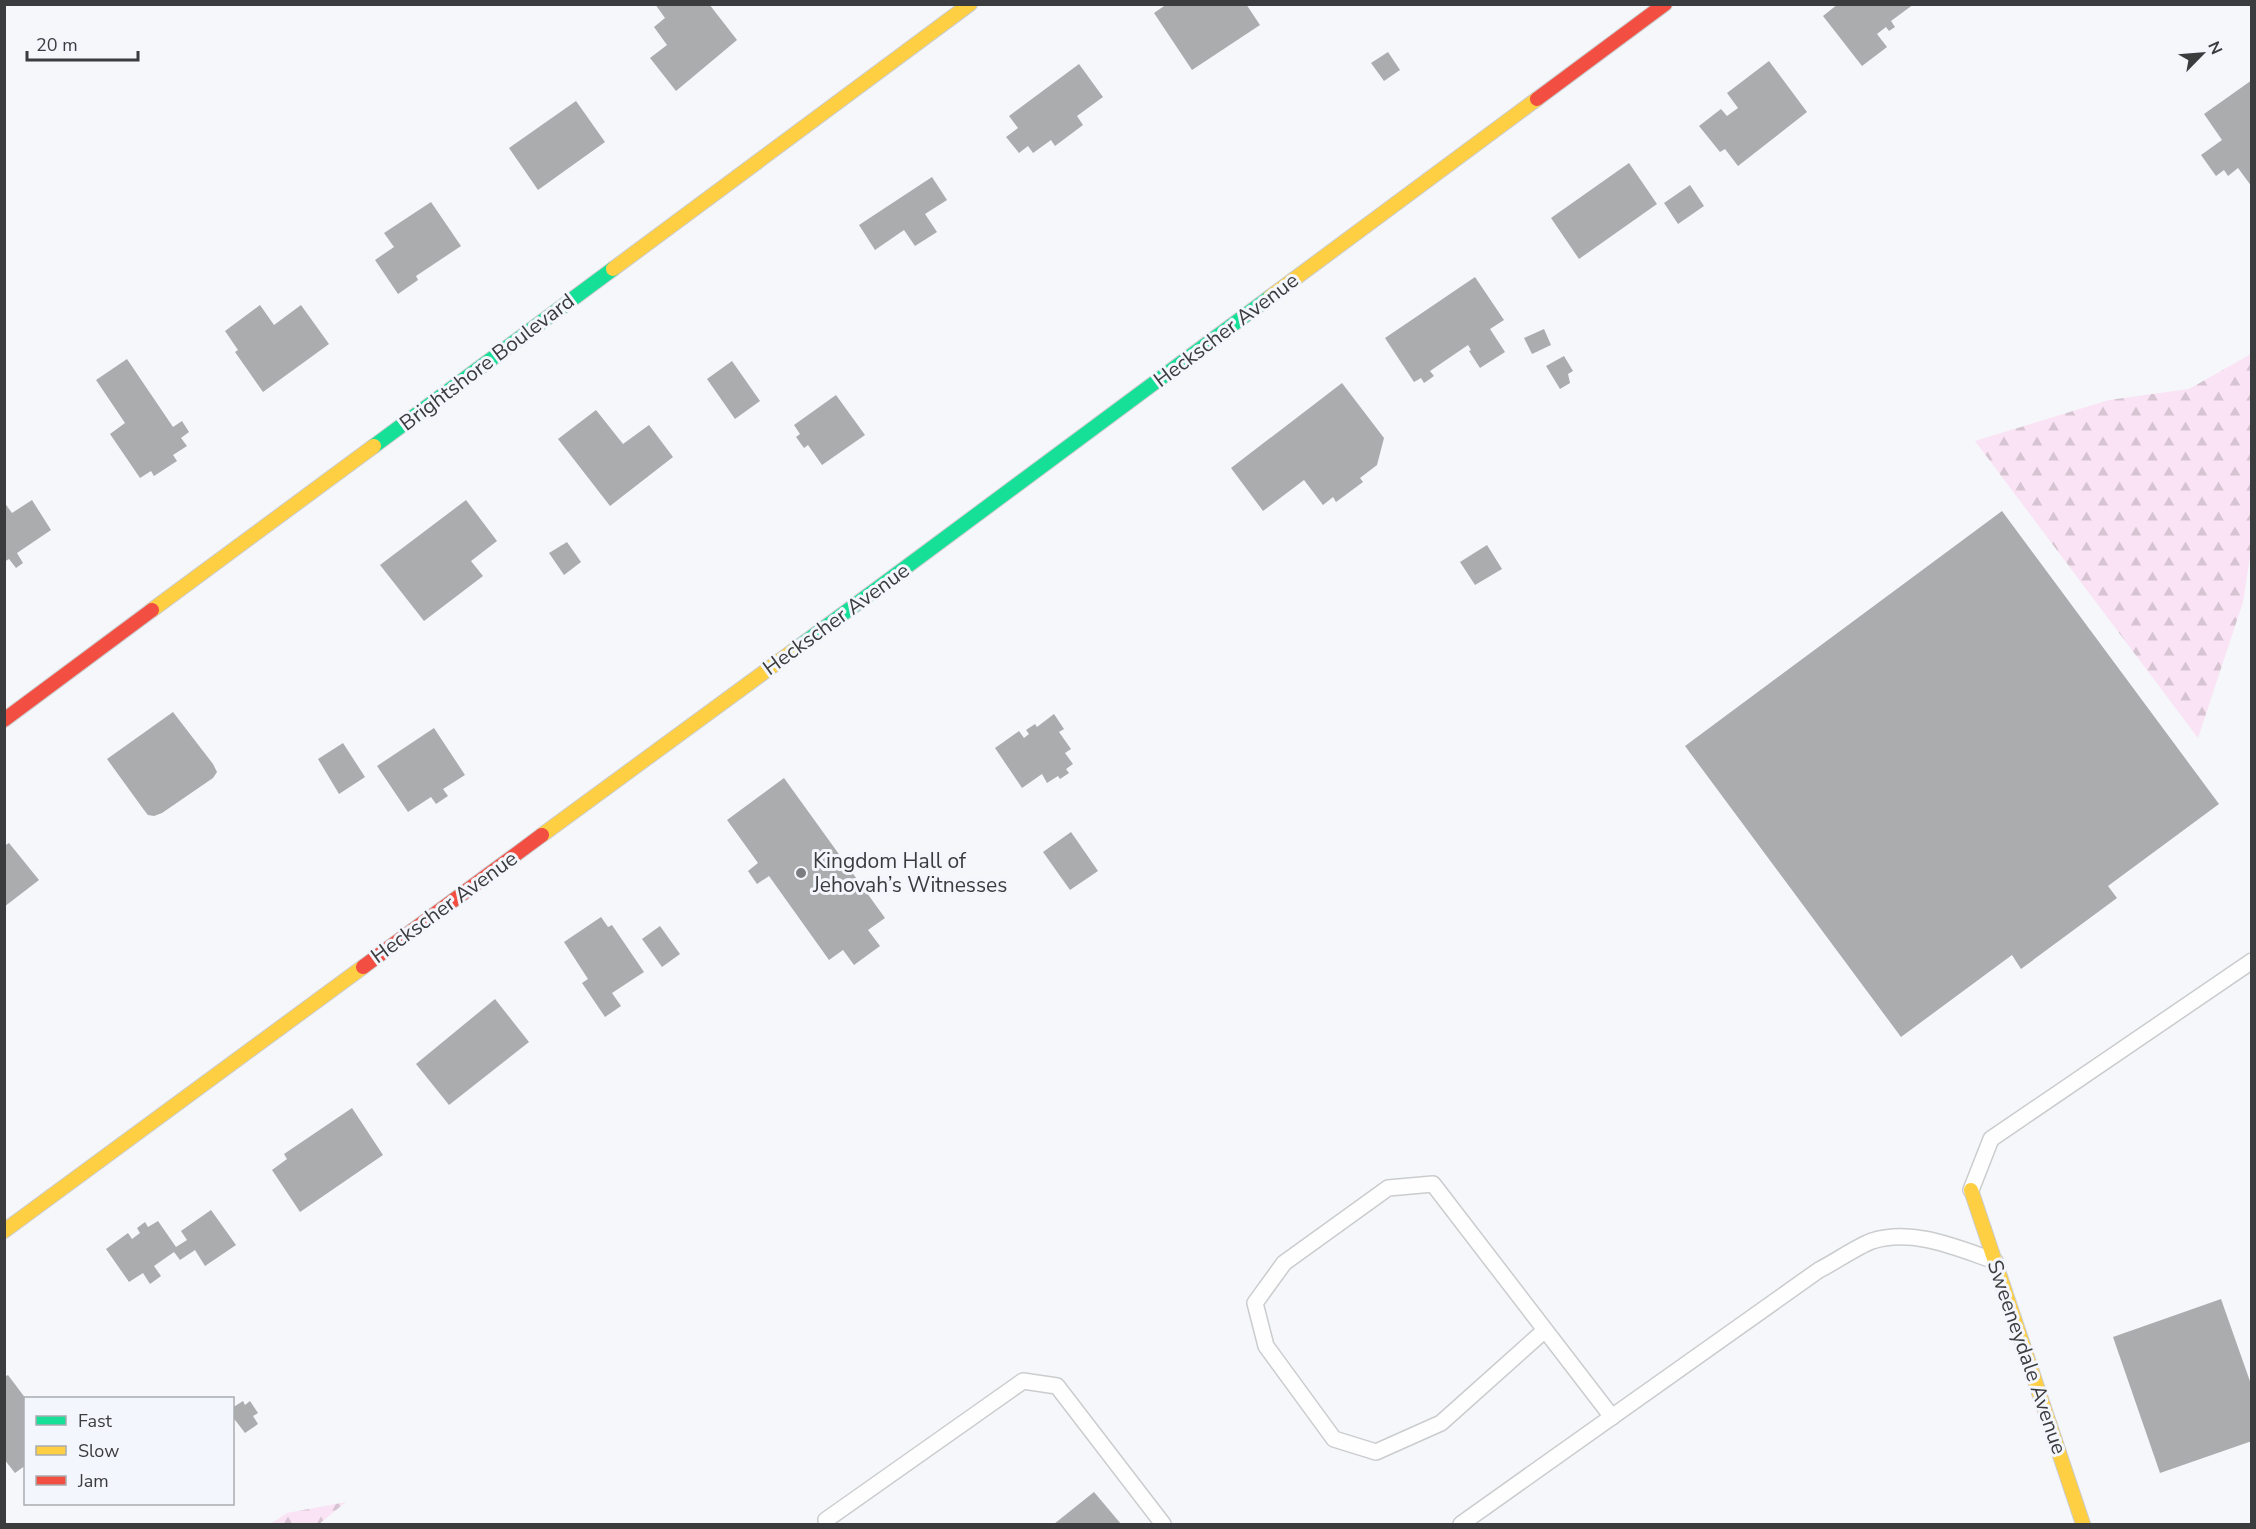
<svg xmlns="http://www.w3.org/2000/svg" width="2256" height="1529" viewBox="0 0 2256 1529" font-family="'Nunito Sans',sans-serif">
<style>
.forest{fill:url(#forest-firs)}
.building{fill:#abacae}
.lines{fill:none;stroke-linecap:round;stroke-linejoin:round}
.lane-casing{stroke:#cbccce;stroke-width:18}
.fast-casing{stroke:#cbccce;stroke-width:16}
.slow-casing{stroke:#cbccce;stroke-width:16}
.jam-casing{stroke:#cbccce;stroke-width:16}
.lane{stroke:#fefefe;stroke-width:15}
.fast{stroke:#16e098;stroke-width:14}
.slow{stroke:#ffcf43;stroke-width:14}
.jam{stroke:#f24e42;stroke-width:14}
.poi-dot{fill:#7c7d80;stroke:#f3f6fc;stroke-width:2}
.labels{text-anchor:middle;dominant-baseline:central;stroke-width:6;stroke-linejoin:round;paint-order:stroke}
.street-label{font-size:21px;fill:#3b3c3e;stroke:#f3f6fc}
.poi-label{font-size:21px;fill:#3b3c3e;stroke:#f3f6fc;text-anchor:start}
</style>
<defs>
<pattern id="forest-firs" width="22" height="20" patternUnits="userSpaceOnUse" patternTransform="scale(1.5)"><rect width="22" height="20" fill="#fae3f4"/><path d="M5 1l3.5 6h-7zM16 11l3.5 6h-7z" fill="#d7c4d2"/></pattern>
</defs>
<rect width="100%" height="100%" fill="#f5f7fa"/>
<g class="forest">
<path d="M2251,354V550L2243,602L2198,738L1975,441L2109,400L2189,389Z"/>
<path d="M346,1502L319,1524H270L287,1513Z"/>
</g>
<g class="building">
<path d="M655,4H709L737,40L676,91L650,58L667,45L654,27L665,18Z"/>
<path d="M1167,4H1246L1260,25L1192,70L1154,13Z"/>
<path d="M1838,4H1914L1891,21L1895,27L1889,31L1886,27L1877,34L1887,47L1862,66L1823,16Z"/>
<path d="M1388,52L1400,70L1384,81L1371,63Z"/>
<path d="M1769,61L1807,112L1738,166L1725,149L1720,152L1699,126L1721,109L1727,116L1738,108L1727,93Z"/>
<path d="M1079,64L1103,97L1077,116L1083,125L1055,146L1051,140L1033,153L1028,146L1019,153L1006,137L1018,128L1009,116Z"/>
<path d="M2252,80V187L2238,168L2228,176L2224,170L2216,176L2201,155L2222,140L2204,114Z"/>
<path d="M576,101L605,142L538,190L509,148Z"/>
<path d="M1629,163L1657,204L1579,259L1551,218Z"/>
<path d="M932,177L947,200L925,214L937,232L915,246L904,230L875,250L859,225Z"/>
<path d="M1690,185L1704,206L1678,224L1664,203Z"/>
<path d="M431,202L461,246L416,276L418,280L398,294L375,260L394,247L384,233Z"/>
<path d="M1475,277L1504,320L1490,329L1505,352L1480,368L1469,351L1471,350L1468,345L1430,371L1434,376L1424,383L1421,378L1414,382L1385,338Z"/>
<path d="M260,305L274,325L301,305L329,344L263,392L235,352L238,350L225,331Z"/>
<path d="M1544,329L1551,345L1532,354L1524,338Z"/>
<path d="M1564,356L1573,371L1568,374L1570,383L1560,389L1546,366Z"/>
<path d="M127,359L173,427L182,421L189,432L181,438L187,446L173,455L177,461L154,476L151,471L140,478L110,434L125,423L96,380Z"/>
<path d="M732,361L760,401L735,419L707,379Z"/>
<path d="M1342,383L1384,438L1377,465L1360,478L1363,482L1336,502L1333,497L1323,505L1304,480L1263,511L1231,468Z"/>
<path d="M836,395L865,435L822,465L808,445L804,448L796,437L800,434L794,425Z"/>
<path d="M596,410L623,444L649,425L673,457L610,506L558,439Z"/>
<path d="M32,500L51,530L17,553L23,563L16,568L9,559L4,562V502L12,513Z"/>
<path d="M466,500L497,541L471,561L483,576L424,621L380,565Z"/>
<path d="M2002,511L2219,804L2108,886L2117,898L2021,969L2012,955L1901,1037L1685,746Z"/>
<path d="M567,542L581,562L564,575L549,553Z"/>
<path d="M1487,545L1502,569L1475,585L1460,562Z"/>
<path d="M173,712L213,764L217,772L213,778L162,813L154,816L148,815L144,810L107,759Z"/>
<path d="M1054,714L1064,729L1059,732L1071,749L1065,753L1073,764L1066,769L1069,773L1060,779L1058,776L1047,783L1042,774L1022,788L995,748L1019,731L1024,738L1029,734L1026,730L1035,724L1037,727Z"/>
<path d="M434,728L465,775L443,789L448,796L436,804L431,797L408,812L377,766Z"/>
<path d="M343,743L365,777L339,794L318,759Z"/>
<path d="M784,778L885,918L868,930L880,946L854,965L843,950L829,960L769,876L757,884L748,871L758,863L727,820Z"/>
<path d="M1071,832L1098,871L1070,890L1043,852Z"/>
<path d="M9,843L39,880L4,907V846Z"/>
<path d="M601,917L608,927L612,925L644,972L612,993L621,1006L605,1017L582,983L588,979L564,942Z"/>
<path d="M660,926L680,954L662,967L642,939Z"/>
<path d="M495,999L529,1042L449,1105L416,1064Z"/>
<path d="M352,1108L383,1155L300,1212L272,1170L287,1159L284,1154Z"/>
<path d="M211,1210L236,1245L205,1266L195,1250L180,1260L174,1252L154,1266L161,1276L150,1284L143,1273L129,1282L106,1249L128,1233L132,1239L140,1233L137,1228L145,1222L148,1227L158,1221L176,1247L187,1240L181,1231Z"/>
<path d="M2221,1299L2252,1387V1441L2160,1473L2113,1337Z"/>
<path d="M8,1375L26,1399V1465L15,1473L4,1459V1377Z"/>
<path d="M243,1401L245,1405L250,1401L258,1413L253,1416L258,1424L245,1433L232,1416V1408Z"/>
<path d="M1094,1492L1121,1524H1054Z"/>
</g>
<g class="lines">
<defs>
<g id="lane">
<path d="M1971,1190L1991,1139L2252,961"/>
<path d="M1545,1330L1441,1423L1376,1452L1334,1439L1266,1346L1255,1303L1284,1263L1388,1188L1433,1184L1612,1417"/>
<path d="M827,1524L826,1520L1023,1381L1057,1386L1163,1524"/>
<path d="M1461,1524L1819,1270C1835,1262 1856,1247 1872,1241C1913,1228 1957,1248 1995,1261"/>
</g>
<g id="fast">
<path d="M374,446L613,269"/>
<path d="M793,651L1270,297"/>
</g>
<g id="slow">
<path d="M613,269L970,4"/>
<path d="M1270,297L1537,99"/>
<path d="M152,610L374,446"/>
<path d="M542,835L793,651"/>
<path d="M1971,1190L2083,1524"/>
<path d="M4,1231L363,967"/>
</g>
<g id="jam">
<path d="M1537,99L1665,4"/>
<path d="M4,720L152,610"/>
<path d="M363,967L542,835"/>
</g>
</defs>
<use href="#lane" class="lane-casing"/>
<use href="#fast" class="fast-casing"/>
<use href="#slow" class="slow-casing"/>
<use href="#jam" class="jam-casing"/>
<use href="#lane" class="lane"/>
<use href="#fast" class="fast"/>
<use href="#slow" class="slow"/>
<use href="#jam" class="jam"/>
</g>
<circle class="poi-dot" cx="801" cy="873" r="6"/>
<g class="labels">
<g class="street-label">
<text transform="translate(1226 330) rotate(-37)">Heckscher Avenue</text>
<text transform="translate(487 362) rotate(-37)">Brightshore Boulevard</text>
<text transform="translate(836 619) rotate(-36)">Heckscher Avenue</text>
<text transform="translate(444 907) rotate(-36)">Heckscher Avenue</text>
<text transform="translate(2027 1357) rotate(71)">Sweeneydale Avenue</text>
</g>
<g class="poi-label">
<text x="813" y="861">Kingdom Hall of<tspan x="813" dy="24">Jehovah’s Witnesses</tspan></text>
</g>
</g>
<rect width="2256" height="1529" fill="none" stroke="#3b3c3e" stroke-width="12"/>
<rect x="24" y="1397" width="210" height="108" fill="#f3f6fc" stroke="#a9acb0" stroke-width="1.5"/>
<rect x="36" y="1416" width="30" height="9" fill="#16e098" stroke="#a9acb0" stroke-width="1.5"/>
<text x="78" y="1427" font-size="18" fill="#3b3c3e">Fast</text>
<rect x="36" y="1446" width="30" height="9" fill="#ffcf43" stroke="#a9acb0" stroke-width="1.5"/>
<text x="78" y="1457" font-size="18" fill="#3b3c3e">Slow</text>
<rect x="36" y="1476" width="30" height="9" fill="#f24e42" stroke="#a9acb0" stroke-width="1.5"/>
<text x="78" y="1487" font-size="18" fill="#3b3c3e">Jam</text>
<g transform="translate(2202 54) rotate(65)" stroke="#f3f6fc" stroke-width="4.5" paint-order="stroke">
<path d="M0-4.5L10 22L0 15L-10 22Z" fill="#3b3c3e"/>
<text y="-9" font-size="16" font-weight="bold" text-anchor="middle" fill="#3b3c3e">N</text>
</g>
<path d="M27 51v9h111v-9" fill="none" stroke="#3b3c3e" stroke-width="3"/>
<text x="36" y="51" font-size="18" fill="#3b3c3e" stroke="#f3f6fc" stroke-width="4.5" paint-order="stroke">20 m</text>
</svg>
